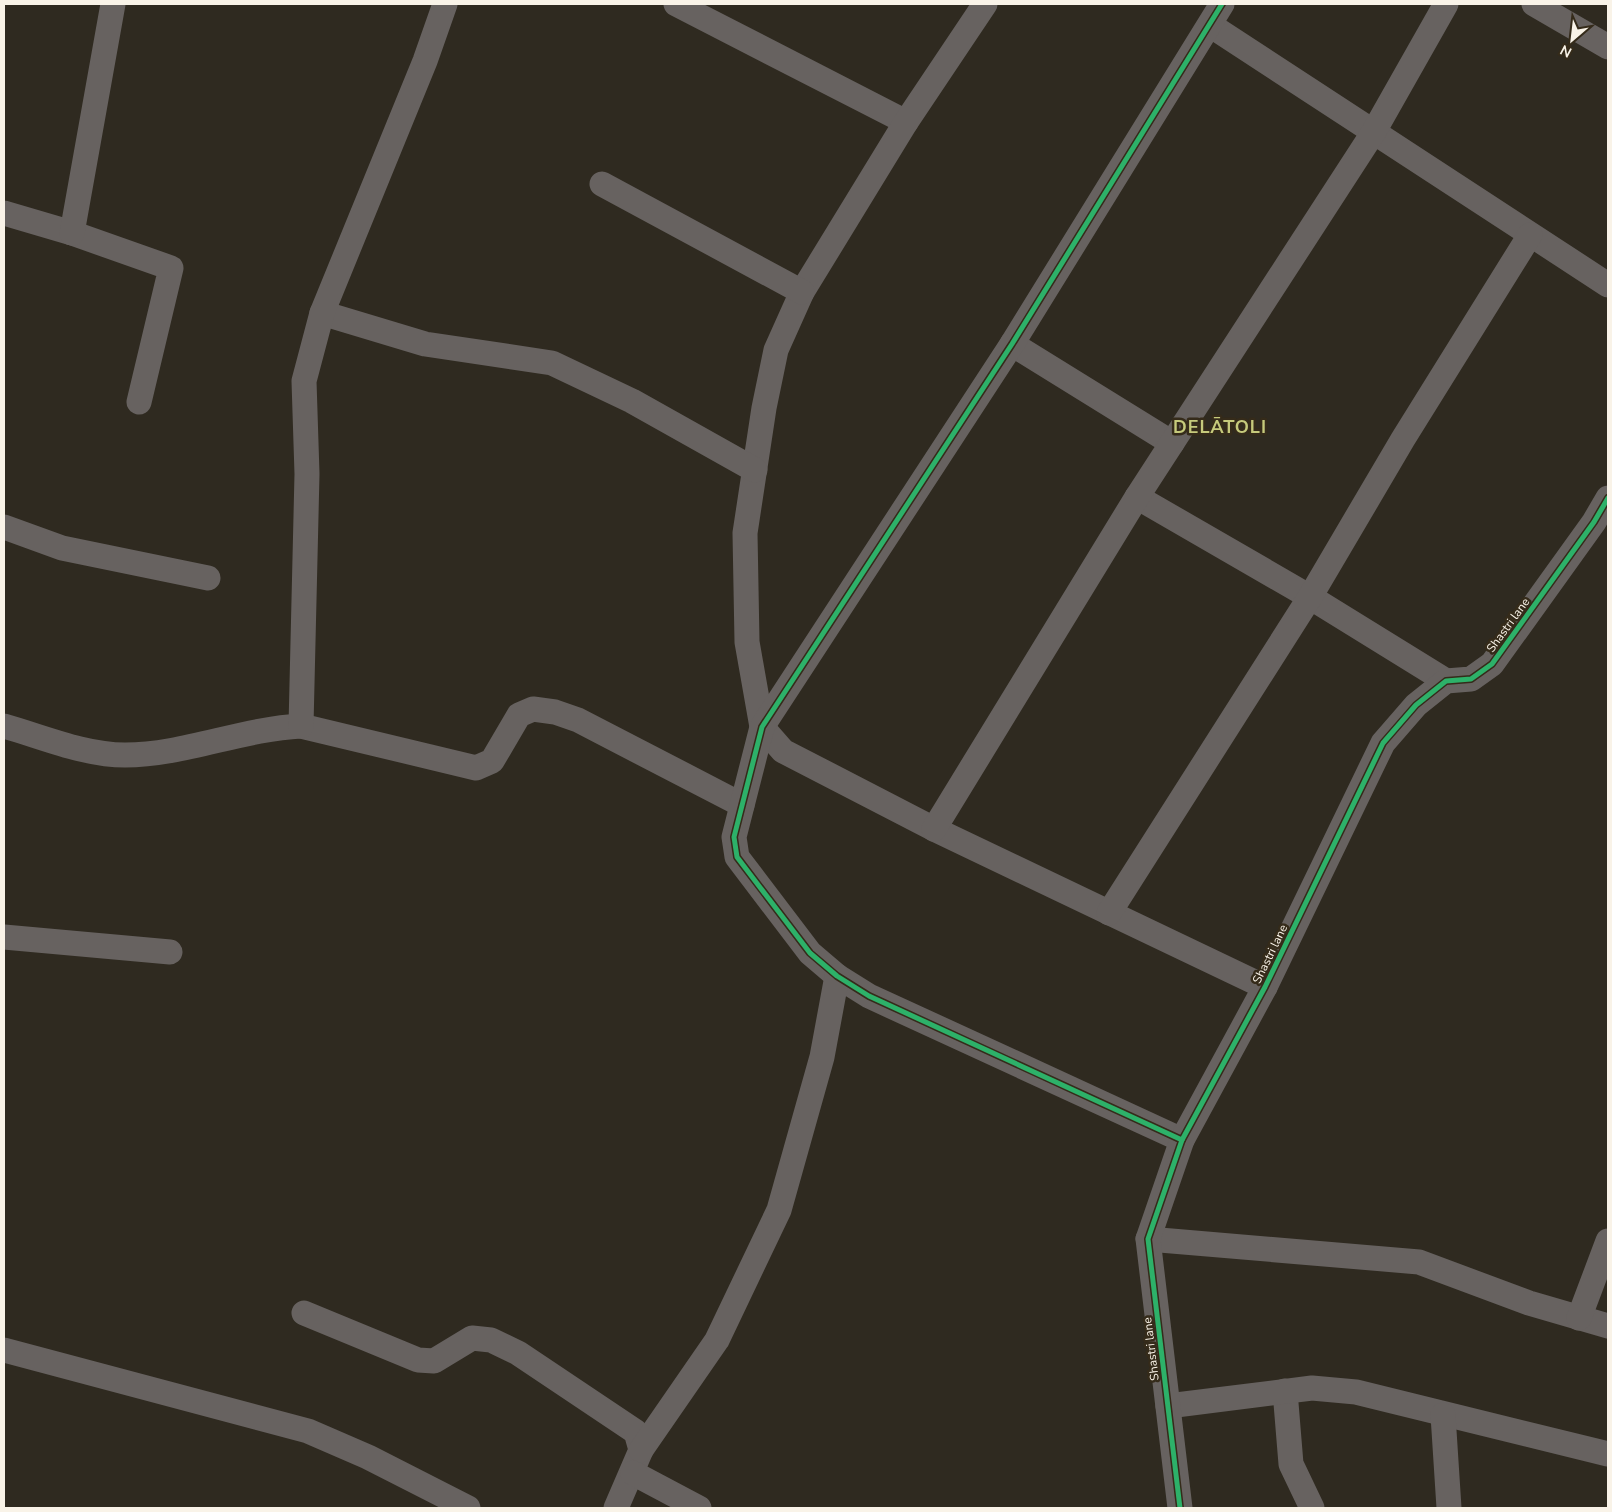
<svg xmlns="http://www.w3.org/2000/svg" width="1612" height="1512" viewBox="0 0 1612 1512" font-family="'Nunito Sans',sans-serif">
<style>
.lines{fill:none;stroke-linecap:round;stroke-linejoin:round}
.street{stroke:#676260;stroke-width:25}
.cycleway-casing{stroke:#352b1a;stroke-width:8}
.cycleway{stroke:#2db169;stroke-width:5}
.labels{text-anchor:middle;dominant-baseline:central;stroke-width:5;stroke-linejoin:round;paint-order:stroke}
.street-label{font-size:12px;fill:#f9f3e8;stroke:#352b1a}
.district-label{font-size:18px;font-weight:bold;letter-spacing:1px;fill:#c6ca7c;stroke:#352b1a}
</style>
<rect width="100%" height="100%" fill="#2f2a20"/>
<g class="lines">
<g class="street">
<path d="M676,4L906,122"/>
<path d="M985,4L906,122L802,292L776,350L764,408L745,533L747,642L762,727L783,751L934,829L1265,987"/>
<path d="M1534,4L1608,47"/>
<path d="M1210,25L1608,285"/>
<path d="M602,184L802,292"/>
<path d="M4,213L72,233L171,268L139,402"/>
<path d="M72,233L113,4"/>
<path d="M322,313L425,344L552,363L632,401L755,470"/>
<path d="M1012,344L1172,443"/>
<path d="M1137,497L1310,597L1446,681"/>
<path d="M4,527L62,548L208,578"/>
<path d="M4,726C43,737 84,755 125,755C183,755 242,729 301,726L476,768L492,761L519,715L533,709L555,712L578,720L742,805"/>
<path d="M301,726L307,474L304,381L322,313L425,61L445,4"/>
<path d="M934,829L1137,497L1373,133L1446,4"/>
<path d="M1109,913L1310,597L1403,439L1530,235"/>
<path d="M4,937L170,952"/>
<path d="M1182,1140L869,996L837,976L810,953L737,857L734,837L762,727L1012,344L1222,4"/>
<path d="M1148,1239L1419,1262L1529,1303L1608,1326"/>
<path d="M304,1313L418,1360L434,1361L472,1338L491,1340L518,1353L636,1432L641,1450L616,1508"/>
<path d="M1579,1318L1608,1241"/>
<path d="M4,1350L308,1431L368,1457L468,1508"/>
<path d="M1285,1391L1291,1464L1312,1508"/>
<path d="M1168,1406L1312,1388L1356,1392L1608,1454"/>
<path d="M1443,1415L1449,1508"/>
<path d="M641,1450L717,1340L779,1210L822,1057L837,976"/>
<path d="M633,1473L699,1508"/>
<path d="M1180,1508L1148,1239L1182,1140L1265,987L1383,743L1416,705L1446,681L1471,679L1492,664L1594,522L1608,498"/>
</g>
<defs>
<g id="cycleway">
<path d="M1182,1140L869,996L837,976L810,953L737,857L734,837L762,727L1012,344L1222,4"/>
<path d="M1180,1508L1148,1239L1182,1140L1265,987L1383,743L1416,705L1446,681L1471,679L1492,664L1594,522L1608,498"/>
</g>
</defs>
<use href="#cycleway" class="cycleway-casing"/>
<use href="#cycleway" class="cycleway"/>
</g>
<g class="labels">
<g class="street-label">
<text transform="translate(1508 625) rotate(-54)">Shastri lane</text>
<text transform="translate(1270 954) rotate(-64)">Shastri lane</text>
<text transform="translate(1151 1349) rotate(-97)">Shastri lane</text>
</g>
<g class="district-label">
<text x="1220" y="427">DELĀTOLI</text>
</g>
</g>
<rect width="1612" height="1512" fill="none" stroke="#f9f3e8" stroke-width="10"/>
<g transform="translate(1572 40) rotate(208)" stroke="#352b1a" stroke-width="4" paint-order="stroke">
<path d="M0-4L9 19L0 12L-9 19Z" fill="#f9f3e8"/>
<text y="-8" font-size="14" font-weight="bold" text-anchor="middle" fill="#f9f3e8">N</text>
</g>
</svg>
